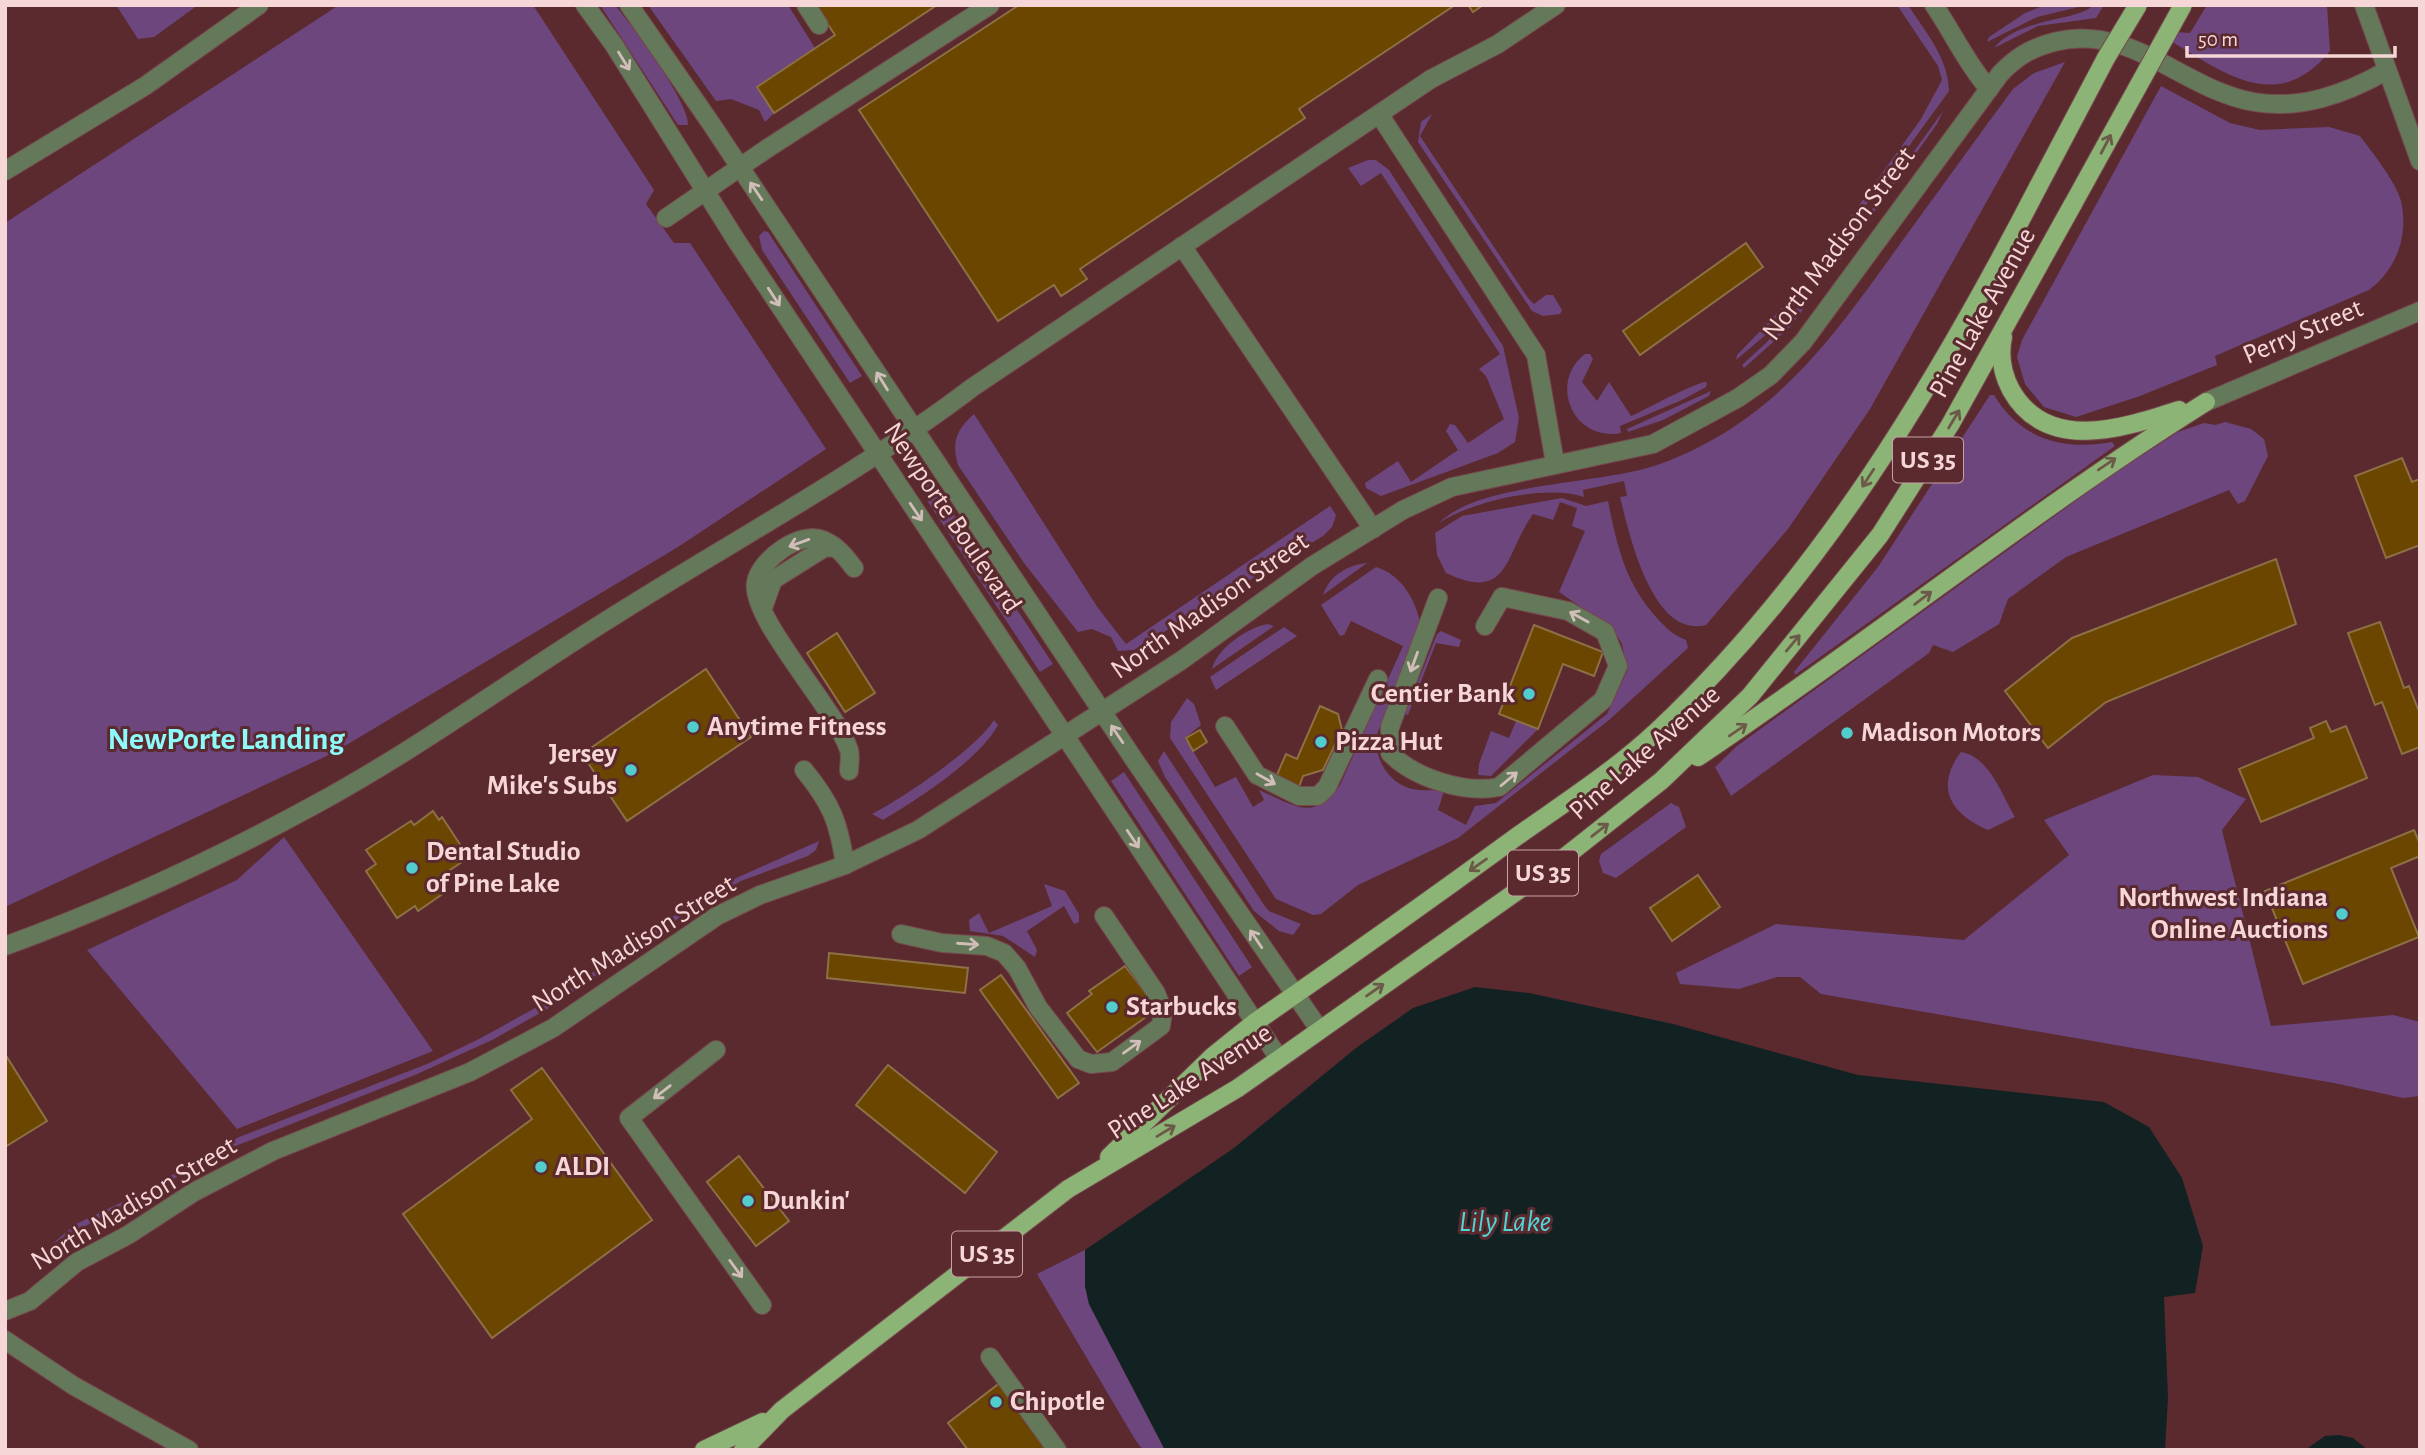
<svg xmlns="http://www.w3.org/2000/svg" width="2425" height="1455" viewBox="0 0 2425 1455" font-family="'Alegreya Sans',sans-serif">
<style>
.green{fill:#6d467d}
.water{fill:#122222}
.building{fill:#6a4600;stroke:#8d7045;stroke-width:2}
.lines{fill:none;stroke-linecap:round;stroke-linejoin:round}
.minor-casing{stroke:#76494d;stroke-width:20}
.major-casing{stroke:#76494d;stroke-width:20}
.minor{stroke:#64785a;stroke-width:18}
.major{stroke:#8cb476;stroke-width:18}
.major-bridge-casing{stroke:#76494d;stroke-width:20;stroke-linecap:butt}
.major-bridge{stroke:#8cb476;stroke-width:18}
.oneway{stroke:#d2beb8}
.oneway2{stroke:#6c5a48}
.poi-dot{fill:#52cdcd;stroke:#5a2a2f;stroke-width:2.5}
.labels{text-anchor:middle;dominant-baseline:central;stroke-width:6;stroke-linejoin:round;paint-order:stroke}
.shield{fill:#5a2a2f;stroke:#c7a2a5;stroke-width:2}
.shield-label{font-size:26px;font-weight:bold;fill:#f6d6d7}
.street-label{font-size:28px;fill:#f6d6d7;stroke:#5a2a2f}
.poi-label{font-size:28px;font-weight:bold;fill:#f6d6d7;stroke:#5a2a2f;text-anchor:start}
.water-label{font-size:30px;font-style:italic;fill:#50d6d6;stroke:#5a2a2f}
.quarter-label{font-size:32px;font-weight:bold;fill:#8df9f9;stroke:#5a2a2f}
</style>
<rect width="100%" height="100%" fill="#5a2a2f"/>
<g class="green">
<path d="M116,5H198L154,37L138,39Z"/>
<path d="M339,5H533L654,190L646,204L674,243H690L826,449L678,547L333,753L5,907V223Z"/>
<path d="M600,5H615C632,26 688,100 688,125H678Z"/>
<path d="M648,5H788L815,48L757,87L774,113L765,122L759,110L731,99L716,101Z"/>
<path d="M1897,5H1908C1926,33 1948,57 1949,91L1827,259L1826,251L1921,119L1942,80L1938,66Z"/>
<path d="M2045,5H2087L2037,17L1987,42L1989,37L2025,13Z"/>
<path d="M2093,5H2104L2096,18L2038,26L1994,48C2019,17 2081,21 2093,5Z"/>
<path d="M2207,5H2327L2330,51C2279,114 2226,75 2171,41L2176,32L2190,33Z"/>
<path d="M2065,62L1870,409L1788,529L1706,625C1652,639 1629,533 1620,497L1627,496L1624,481L1583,490L1584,497C1546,484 1472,501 1439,523C1480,482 1599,485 1657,465C1774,423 1831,340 1900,244C1938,192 1975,140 2013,89L2034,73Z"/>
<path d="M2161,86L2230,123L2260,130L2329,127L2360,136C2372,152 2396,182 2401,201C2409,236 2396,270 2369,290L2215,356L2217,365L2140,396L2076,417L2044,407L2025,384L2017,357L2022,340Z"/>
<path d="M1943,111L1937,124L1840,260L1835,261Z"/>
<path d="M1432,114L1420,136L1528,298L1534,304L1546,295H1553L1562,310L1560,314L1543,316L1532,311L1418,142L1421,122Z"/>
<path d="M1368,160H1376L1389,170L1503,346L1519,418L1515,442L1498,453L1381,496L1366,488L1365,483L1398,461L1411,482L1458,450L1446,431L1450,424L1455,425L1468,443L1504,419L1486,376L1479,369L1500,354L1381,173L1361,186L1348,168Z"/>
<path d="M764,231L768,232L862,376L850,383L762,250L759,236Z"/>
<path d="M1798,297L1797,302L1769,332L1736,360L1737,355L1792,298Z"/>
<path d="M1800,304H1804V308L1790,327L1744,368L1742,365L1767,342Z"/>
<path d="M1585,354H1590L1593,359L1582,382L1597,401L1609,382L1631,416C1645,410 1699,380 1707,382L1706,387L1682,400L1620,426L1621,433C1573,442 1548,382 1585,354Z"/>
<path d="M1711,391L1709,396L1663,420L1628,432L1627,429Z"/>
<path d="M1990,395H1994C2020,439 2064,451 2112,442L2115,446L1795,675L1794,672L1878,567Z"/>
<path d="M974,414L1098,608L1126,644L1330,506L1336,515L1332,527L1323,536L1134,650L1118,651L1111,637L1092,629L1078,632L1024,563L958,465C951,442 957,429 974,414Z"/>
<path d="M2225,422L2251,429L2264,439L2268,456L2245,501L2238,504L2229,490L2066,557L2008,599L1999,624L1953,652L1933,645L1929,653L1731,796L1715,767L1737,746L2110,476L2178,432L2204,423L2215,425Z"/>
<path d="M927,481L933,483L1053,664L1040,672L928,502L923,482Z"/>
<path d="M1562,498L1586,506L1608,501C1617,546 1625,582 1656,617C1665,627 1673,635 1686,640L1688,648L1609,720L1458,838L1358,885L1321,914L1313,915L1276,899L1170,738L1171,722L1187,698L1194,704L1201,725L1185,738L1215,787L1236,777L1253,807L1264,800L1259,790C1294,805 1314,823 1340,785L1403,646L1351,621L1344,635L1340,636L1321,605L1376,567C1400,574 1415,598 1420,622L1376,737C1375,757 1386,779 1406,787C1417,792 1432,789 1444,791L1438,810L1466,825L1475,806L1496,803L1607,714L1627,671L1622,644L1613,629L1559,592L1585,531L1572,526L1577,508L1560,502L1553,520L1533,514C1504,555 1510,603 1446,573L1437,555L1435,533L1462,516Z"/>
<path d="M1367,563L1323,595C1329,576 1347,565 1367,563Z"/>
<path d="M1268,624L1274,626L1212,669C1216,649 1248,627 1268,624Z"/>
<path d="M1284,627L1297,636L1216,690L1210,677Z"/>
<path d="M1441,631L1461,640L1459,647L1436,643L1408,715L1405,714L1437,634Z"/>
<path d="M994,720L998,725C979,760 918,799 883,820L872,814C903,798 977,748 994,720Z"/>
<path d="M1516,721L1538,729L1491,776L1478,775L1479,764L1491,731L1509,738Z"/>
<path d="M1164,751L1264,905L1269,911L1301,924L1293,935L1279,931L1254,911L1165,777L1158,761Z"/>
<path d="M1961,752C1990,757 2001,794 2015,817L1988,830C1951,814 1934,788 1961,752Z"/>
<path d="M1124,772L1252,967L1239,976L1111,781Z"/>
<path d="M2153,775L2198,777L2246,799L2222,830L2271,1026L2393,1015L2420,1022V1096L2403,1098L2334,1083L1821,994L1800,977H1777L1739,989L1680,984L1676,973L1776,924L1964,940L2069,855L2044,820Z"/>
<path d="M1671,803L1679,807L1686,827L1616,878L1603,873L1599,861L1601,854Z"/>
<path d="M284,837L433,1051L237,1129L87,950L237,880Z"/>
<path d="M819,841L816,850L808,856L741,881L695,907L549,1008L492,1040L415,1075L233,1147L52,1244L76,1224L139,1194L239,1137L427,1064L479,1039L566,991L714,888Z"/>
<path d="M1044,884L1065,891L1079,914V922L1074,924L1064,906L1027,931L1037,950L1035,957L1003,936L970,931L969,920L979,913L989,933L1052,906Z"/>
<path d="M1085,1250V1286L1089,1304L1165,1450H1143L1136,1441L1037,1274Z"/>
</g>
<g class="water">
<path d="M1475,987L1529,993L1673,1024L1858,1075L2104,1102L2149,1127L2182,1178L2203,1246L2195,1293L2164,1297L2168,1398L2165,1450H1165L1089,1304L1085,1286V1250L1234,1148L1356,1048L1413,1008Z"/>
<path d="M2339,1435L2353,1438L2368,1450H2305L2325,1436Z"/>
</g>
<g class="building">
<path d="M815,5H937L774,113L757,87L835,35Z"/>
<path d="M1019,5H1455L1299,109L1305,118L1080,269L1087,279L1061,296L1054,285L998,321L859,110Z"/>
<path d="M1468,5H1483L1473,12Z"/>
<path d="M1746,243L1763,267L1640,355L1623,331Z"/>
<path d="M2402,458L2412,482L2420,479V545L2386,558L2355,476Z"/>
<path d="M2276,559L2296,624L2106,702L2048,748L2005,691L2072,638Z"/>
<path d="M2380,622L2404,688L2409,686L2420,714V747L2402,754L2382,702L2375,705L2348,633Z"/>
<path d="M1534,625L1603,652L1594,676L1563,664L1538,729L1499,714Z"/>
<path d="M837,633L875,693L845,712L807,653Z"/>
<path d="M706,669L751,737L627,821L582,754Z"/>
<path d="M1320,706L1338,714L1342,730L1323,770L1303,776L1299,787L1276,777L1286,754L1297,759Z"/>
<path d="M2326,721L2331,732L2346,726L2367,778L2261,822L2239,769L2314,738L2310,728Z"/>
<path d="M1200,730L1207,742L1193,751L1186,738Z"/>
<path d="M433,811L439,820L442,817L463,849L459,852L465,860L444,874L448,880L439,885L444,893L418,911L415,906L397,918L366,871L376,864L366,850L411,821L414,825Z"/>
<path d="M2414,830L2420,844V856L2391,868L2419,937L2303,984L2265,891Z"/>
<path d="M1698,875L1720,907L1672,941L1650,908Z"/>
<path d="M829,953L968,968L965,993L827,978Z"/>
<path d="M1125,966L1151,1000L1147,1002L1153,1012L1097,1052L1067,1013L1092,994L1089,991Z"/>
<path d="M1001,975L1079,1083L1058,1098L980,990Z"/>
<path d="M5,1054L47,1121L5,1147Z"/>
<path d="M888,1065L997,1152L965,1193L856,1105Z"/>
<path d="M542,1068L652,1220L492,1338L403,1214L532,1119L511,1090Z"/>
<path d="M739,1156L789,1221L756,1246L707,1182Z"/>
<path d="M1001,1382L1053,1450H968L948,1423Z"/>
</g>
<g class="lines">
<defs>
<g id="minor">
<path d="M585,5L614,45L736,240L1278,1057"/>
<path d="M629,5L710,122L1133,758L1319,1029"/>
<path d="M806,5L819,25"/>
<path d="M1934,5C1953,33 1967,64 1989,89"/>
<path d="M2364,5L2420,161"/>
<path d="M1379,114L1536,355L1555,463"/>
<path d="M5,171L145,86L259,5"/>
<path d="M666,218L768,148L990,5"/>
<path d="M1182,246L1373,529"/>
<path d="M2206,402L2420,311"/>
<path d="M1438,598L1390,727V753C1414,778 1465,794 1499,787L1603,700L1618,666L1605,632L1568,611L1502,597L1485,626"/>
<path d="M763,608L773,580L824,548L835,547"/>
<path d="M1225,726L1257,775L1299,796H1318L1327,787L1378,679"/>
<path d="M804,770C831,803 839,822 845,865"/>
<path d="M849,771C849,765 851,756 849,750C836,709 749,617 756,582C760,560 800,530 823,540C837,546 845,556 854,568"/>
<path d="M901,934L942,943L987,946L1004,953L1017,968L1038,1007L1078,1059L1091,1064L1112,1062L1161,1026L1163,1011L1156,993L1104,916"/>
<path d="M5,946C111,907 218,858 318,803C421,747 517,676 617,614C736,539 861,472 973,387L1431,79L1498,44L1556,5"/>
<path d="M716,1050L629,1118L762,1305"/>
<path d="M5,1311L30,1301L77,1262L128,1235L194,1192L273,1151L470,1072L553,1028L717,916L760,895L845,865L918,830L1182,660L1312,566L1403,510L1452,487L1653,444L1738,398L1771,375L1803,342L2000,74C2016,57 2031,48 2054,42C2131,22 2183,90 2254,102C2301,110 2345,94 2386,71"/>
<path d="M5,1340L74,1386L189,1450"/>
<path d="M990,1357L1057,1450"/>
</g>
<g id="major">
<path d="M2003,337C1999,356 2002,373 2011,390C2047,454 2124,428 2179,410"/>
<path d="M1698,757C1870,642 2031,512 2206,402"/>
<path d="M1109,1157L1213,1056L1254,1023C1341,963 1427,902 1512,840C1561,805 1613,772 1657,731C1820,578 1936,384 2038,187"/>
<path d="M704,1450L763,1422"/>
<path d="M743,1450L782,1410L1068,1189L1238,1088L1561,860L1661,781L1750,696L1880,535L1950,425L2073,204"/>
</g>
</defs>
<use href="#minor" class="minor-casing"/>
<use href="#major" class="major-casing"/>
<use href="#minor" class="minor"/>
<use href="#major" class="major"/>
<defs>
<g id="major-bridge">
<path d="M2038,187L2106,58L2138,5"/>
<path d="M2073,204L2183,5"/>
</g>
</defs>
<use href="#major-bridge" class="major-bridge-casing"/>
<use href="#major-bridge" class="major-bridge"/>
</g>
<defs><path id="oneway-shaft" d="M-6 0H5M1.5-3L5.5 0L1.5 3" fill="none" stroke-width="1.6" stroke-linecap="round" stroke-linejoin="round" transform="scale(1.75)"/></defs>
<g class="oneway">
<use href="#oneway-shaft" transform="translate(624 61) rotate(58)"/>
<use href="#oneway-shaft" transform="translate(756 191) rotate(-124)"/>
<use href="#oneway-shaft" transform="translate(774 297) rotate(57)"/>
<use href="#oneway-shaft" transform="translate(882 381) rotate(-122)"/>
<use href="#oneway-shaft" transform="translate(916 512) rotate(56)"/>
<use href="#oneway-shaft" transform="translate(799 543) rotate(160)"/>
<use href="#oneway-shaft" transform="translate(1579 617) rotate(-151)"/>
<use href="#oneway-shaft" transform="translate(1414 662) rotate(110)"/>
<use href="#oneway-shaft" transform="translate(1117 734) rotate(-124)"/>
<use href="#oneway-shaft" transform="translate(1266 779) rotate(30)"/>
<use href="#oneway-shaft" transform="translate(1509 779) rotate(-40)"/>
<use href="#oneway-shaft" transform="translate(1133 839) rotate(56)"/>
<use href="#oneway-shaft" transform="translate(1256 939) rotate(-124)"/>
<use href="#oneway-shaft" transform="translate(968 944) rotate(4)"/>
<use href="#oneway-shaft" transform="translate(1132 1047) rotate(-36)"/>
<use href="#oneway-shaft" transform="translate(662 1092) rotate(142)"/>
<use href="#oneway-shaft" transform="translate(736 1269) rotate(54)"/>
</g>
<g class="oneway2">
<use href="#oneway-shaft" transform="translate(2106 144) rotate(-62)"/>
<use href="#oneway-shaft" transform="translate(1954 419) rotate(-59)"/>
<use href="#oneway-shaft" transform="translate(2107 464) rotate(-34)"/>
<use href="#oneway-shaft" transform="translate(1868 478) rotate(123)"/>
<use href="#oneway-shaft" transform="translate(1923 598) rotate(-37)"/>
<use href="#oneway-shaft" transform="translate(1793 643) rotate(-50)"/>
<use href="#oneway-shaft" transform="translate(1738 730) rotate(-34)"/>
<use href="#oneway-shaft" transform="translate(1600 830) rotate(-38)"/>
<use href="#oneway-shaft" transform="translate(1478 865) rotate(145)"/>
<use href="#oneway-shaft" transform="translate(1375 990) rotate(-35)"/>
<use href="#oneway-shaft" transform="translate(1166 1131) rotate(-31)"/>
</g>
<g class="poi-dot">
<circle cx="1529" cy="694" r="7"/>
<circle cx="693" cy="727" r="7"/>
<circle cx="1847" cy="733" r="7"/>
<circle cx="1321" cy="742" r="7"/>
<circle cx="631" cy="770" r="7"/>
<circle cx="412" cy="868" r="7"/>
<circle cx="2342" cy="914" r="7"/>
<circle cx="1112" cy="1007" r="7"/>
<circle cx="541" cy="1167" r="7"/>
<circle cx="748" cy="1201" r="7"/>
<circle cx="996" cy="1402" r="7"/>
</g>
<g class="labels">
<g class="shield">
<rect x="1893" y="437.5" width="70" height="45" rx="5"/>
<rect x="1508" y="850.5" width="70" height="45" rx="5"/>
<rect x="952" y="1231.5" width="70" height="45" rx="5"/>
</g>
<g class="shield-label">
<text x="1928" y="460">US 35</text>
<text x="1543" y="873">US 35</text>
<text x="987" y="1254">US 35</text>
</g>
<g class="street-label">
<text transform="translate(1839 244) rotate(-53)">North Madison Street</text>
<text transform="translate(1983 313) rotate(-61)">Pine Lake Avenue</text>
<text transform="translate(2303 332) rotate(-23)">Perry Street</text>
<text transform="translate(952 518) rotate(56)">Newporte Boulevard</text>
<text transform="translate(1210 606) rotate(-35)">North Madison Street</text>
<text transform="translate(1645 753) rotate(-41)">Pine Lake Avenue</text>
<text transform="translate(634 944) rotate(-32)">North Madison Street</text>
<text transform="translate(1190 1082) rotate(-33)">Pine Lake Avenue</text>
<text transform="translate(134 1204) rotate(-31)">North Madison Street</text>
</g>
<g class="poi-label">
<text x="1515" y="694" text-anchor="end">Centier Bank</text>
<text x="707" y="727">Anytime Fitness</text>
<text x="1861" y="733">Madison Motors</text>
<text x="1335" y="742">Pizza Hut</text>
<text x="617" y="754" text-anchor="end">Jersey<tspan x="617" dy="32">Mike's Subs</tspan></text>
<text x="426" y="852">Dental Studio<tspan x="426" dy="32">of Pine Lake</tspan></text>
<text x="2328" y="898" text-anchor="end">Northwest Indiana<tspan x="2328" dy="32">Online Auctions</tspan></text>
<text x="1126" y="1007">Starbucks</text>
<text x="555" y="1167">ALDI</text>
<text x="762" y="1201">Dunkin'</text>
<text x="1010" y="1402">Chipotle</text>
</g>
<g class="water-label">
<text x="1505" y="1222">Lily Lake</text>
</g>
<g class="quarter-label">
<text x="226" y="739">NewPorte Landing</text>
</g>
</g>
<rect width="2425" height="1455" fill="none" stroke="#f6d6d7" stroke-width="14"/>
<path d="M2187 46v10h208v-10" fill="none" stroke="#f6d6d7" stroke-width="3.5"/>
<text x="2198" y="46" font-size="21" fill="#f6d6d7" stroke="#5a2a2f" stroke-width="5" paint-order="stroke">50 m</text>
</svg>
